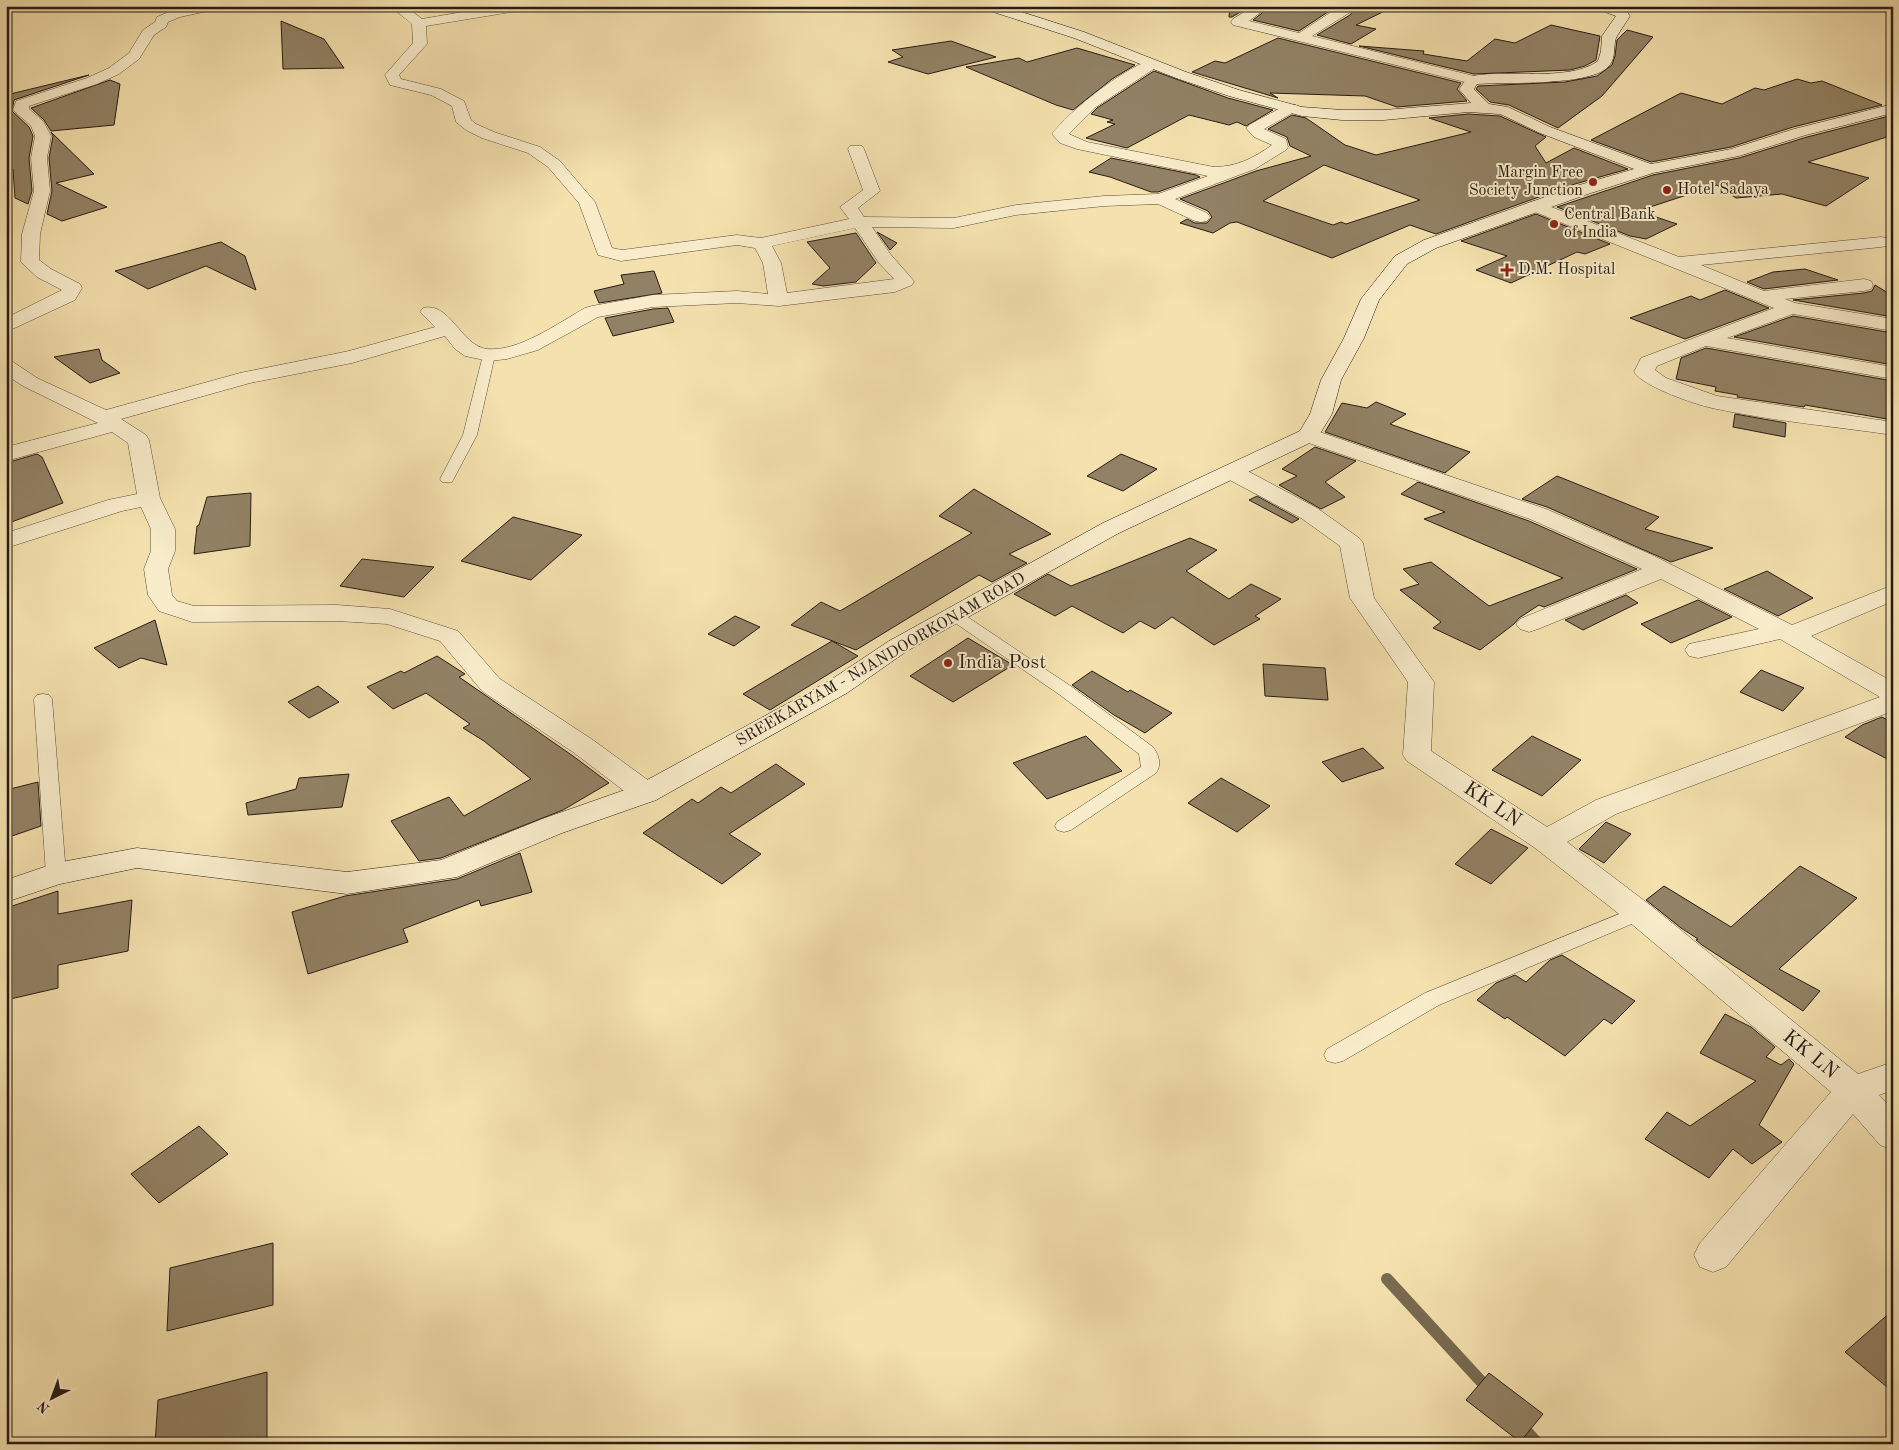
<svg xmlns="http://www.w3.org/2000/svg" width="1899" height="1450" viewBox="0 0 1899 1450" font-family="'Old Standard TT',serif">
<style>
.lines{fill:none;stroke-linecap:round;stroke-linejoin:round}
.stream{stroke:#786a52;stroke-width:12}
.building{fill:#928265;stroke:#271b15;fill-rule:evenodd}
.lane-casing{stroke:#5a4c3b;stroke-width:1}
.street-casing{stroke:#5a4c3b;stroke-width:1}
.secondary-casing{stroke:#271b15;stroke-width:1}
.lane{fill:#f8ecca;fill-rule:evenodd}
.street{fill:#f8ecca;fill-rule:evenodd}
.secondary{fill:#f8ecca;fill-rule:evenodd}
.poi-dot{fill:#8f2418;stroke:#f8ecca;stroke-width:2}
.labels{text-anchor:middle;dominant-baseline:central;stroke-width:4;stroke-linejoin:round;paint-order:stroke}
.far-poi-label{font-size:16px;fill:#271b15;stroke:#f8ecca;text-anchor:start}
.far-street-label{font-size:16px;fill:#271b15;stroke:#f8ecca}
.poi-label{font-size:20px;fill:#271b15;stroke:#f8ecca;text-anchor:start}
.street-label{font-size:20px;fill:#271b15;stroke:#f8ecca}
</style>
<rect width="100%" height="100%" fill="#f4e1ae"/>
<filter id="stains"><feTurbulence type="fractalNoise" baseFrequency=".004" numOctaves="4"/><feColorMatrix values="0 0 0 0 .2 0 0 0 0 .09 0 0 0 0 .02 0 0 0 .5 -.17"/></filter>
<radialGradient id="worn" r=".72"><stop offset=".6" stop-color="#630" stop-opacity="0"/><stop offset="1" stop-color="#630" stop-opacity=".3"/></radialGradient>
<g class="lines">
<g class="stream">
<path d="M1387,1279L1489,1390"/>
<path d="M1520,1424L1538,1444"/>
</g>
</g>
<g class="building">
<path d="M1230,6H1250L1232,17H1229Z"/>
<path d="M1271,6H1337L1299,31L1253,20Z"/>
<path d="M1351,6H1395L1356,25L1376,29L1351,44L1317,35L1350,15L1353,11Z"/>
<path d="M281,21L324,39L344,68L283,69Z"/>
<path d="M1551,25L1600,36L1596,60L1585,66L1570,70L1474,74L1359,46L1424,51L1423,54L1467,61L1495,39L1515,43Z"/>
<path d="M1627,30L1653,37L1602,96L1558,128L1509,105L1490,102L1476,89L1478,86L1565,82L1597,76L1612,65L1615,56L1617,40Z"/>
<path d="M1278,38L1461,83L1457,89L1467,101L1397,107L1365,96L1270,93L1278,98L1192,72L1215,61L1225,63Z"/>
<path d="M951,41L996,57L928,74L888,62L903,57L892,50Z"/>
<path d="M1077,48L1135,65L1112,79L1073,110L1056,105L966,67L1019,58L1027,62Z"/>
<path d="M1154,71L1228,98L1273,110L1246,126L1237,122L1229,125L1189,115L1127,148L1086,138L1115,124L1107,122L1113,120L1091,114L1097,108Z"/>
<path d="M89,75L14,100L12,111L29,127L33,136L29,158L32,191L28,204L15,198L13,169L6,171V95Z"/>
<path d="M1797,79L1811,83L1822,81L1882,105L1793,127L1731,147L1651,162L1591,140L1681,93L1722,104L1755,88L1764,90Z"/>
<path d="M110,80L120,84L114,125L51,131L44,120L31,108Z"/>
<path d="M1468,114L1500,116L1546,137L1535,146L1546,163L1574,148L1628,169L1575,184L1436,234L1410,225L1332,258L1237,222L1230,223L1213,233L1180,223L1187,219L1195,223H1207L1212,217L1208,211L1180,199L1256,171L1311,156L1290,146L1287,137L1268,129L1292,115L1306,118L1345,145L1376,155L1471,132L1429,118ZM1324,165L1420,200L1346,224L1341,222L1333,225L1263,201Z"/>
<path d="M1893,115V135L1808,162L1869,178L1826,206L1782,194L1736,198L1717,185L1638,211L1677,224L1646,239L1630,236L1557,207L1653,175L1739,158L1807,137Z"/>
<path d="M51,132L94,174L56,183L107,207L62,221L47,214L52,191L49,158L53,136Z"/>
<path d="M1111,158L1196,175L1200,177L1158,192H1151L1110,177L1089,172Z"/>
<path d="M1536,214L1610,244L1585,254L1577,252L1511,283L1476,270L1507,256L1461,241Z"/>
<path d="M877,232L897,243L890,250Z"/>
<path d="M856,233L876,263L856,282L823,286L812,284L830,268L807,242Z"/>
<path d="M221,242L245,256L256,290L206,266L148,289L115,271Z"/>
<path d="M1805,269L1838,280L1764,289L1747,282L1773,272Z"/>
<path d="M654,271L662,293L599,303L594,291L624,284L621,275Z"/>
<path d="M1875,285L1893,296V317L1793,300L1864,293L1872,291Z"/>
<path d="M1725,290L1769,308L1685,339L1630,318L1691,296L1700,300Z"/>
<path d="M668,308L674,322L613,336L605,318L653,309Z"/>
<path d="M1793,316L1893,333V365L1734,337Z"/>
<path d="M1706,348L1893,381V420L1805,405L1804,407L1737,397L1738,395L1715,391L1716,387L1676,379L1681,358Z"/>
<path d="M99,349L102,360L120,373L90,383L54,357Z"/>
<path d="M1376,402L1406,414L1390,424L1470,452L1445,473L1325,432L1342,403L1367,408Z"/>
<path d="M1735,414L1786,423L1785,437L1733,427Z"/>
<path d="M1315,447L1356,461L1325,482L1345,497L1321,509L1279,485L1297,476L1282,469Z"/>
<path d="M37,454L42,457L63,503L6,524V463Z"/>
<path d="M1121,454L1157,469L1123,491L1087,476Z"/>
<path d="M1557,476L1659,517L1645,529L1713,548L1671,562L1547,507L1522,499Z"/>
<path d="M1418,482L1529,521L1637,569L1544,607L1539,605L1519,618L1514,624L1480,650L1433,628L1441,622L1400,590L1419,584L1403,569L1431,562L1489,606L1563,578L1424,519L1445,512L1401,494Z"/>
<path d="M974,489L1051,534L1009,554L1027,563L992,582L979,575L856,650L791,625L821,602L840,611L972,533L939,516Z"/>
<path d="M251,493L250,546L194,554L197,526L199,525L207,497Z"/>
<path d="M1257,496L1299,519L1292,523L1249,500Z"/>
<path d="M513,517L582,535L531,580L461,561Z"/>
<path d="M1190,538L1217,550L1186,571L1229,599L1251,584L1281,599L1255,616L1260,619L1214,645L1172,617L1155,629L1140,621L1123,633L1072,606L1055,616L1014,594L1048,574L1071,586Z"/>
<path d="M362,559L434,567L404,597L340,586Z"/>
<path d="M1767,571L1813,598L1778,616L1724,589Z"/>
<path d="M1626,595L1638,603L1583,630L1565,620Z"/>
<path d="M1698,600L1732,617L1671,643L1641,624Z"/>
<path d="M735,616L760,627L734,646L708,634Z"/>
<path d="M155,620L167,665L141,658L119,668L94,648Z"/>
<path d="M968,638L1013,665L953,702L910,676Z"/>
<path d="M832,641L858,656L770,710L743,694Z"/>
<path d="M437,656L465,674L459,677L573,756L609,783L563,810L441,858L419,861L391,821L449,797L464,816L531,779L484,741L463,728L470,724L426,693L393,709L367,687L401,671L404,673Z"/>
<path d="M1263,664L1325,668L1328,700L1265,696Z"/>
<path d="M1761,670L1804,688L1783,711L1740,692Z"/>
<path d="M1092,671L1128,692L1130,690L1172,713L1145,733L1114,715L1072,685Z"/>
<path d="M318,686L339,702L309,718L288,702Z"/>
<path d="M1882,717L1893,723V762L1845,737L1862,725Z"/>
<path d="M1086,736L1122,771L1047,799L1013,763Z"/>
<path d="M1532,736L1581,760L1542,796L1492,770Z"/>
<path d="M1363,748L1384,768L1342,782L1322,762Z"/>
<path d="M776,764L805,784L729,834L761,854L722,884L643,833L692,799L698,803L721,787L731,793Z"/>
<path d="M349,774L342,807L248,815L246,803L296,789L299,778Z"/>
<path d="M1221,778L1270,806L1237,832L1188,803Z"/>
<path d="M38,782L41,826L12,836L10,789Z"/>
<path d="M1606,822L1631,834L1604,863L1579,849Z"/>
<path d="M1491,829L1528,848L1491,884L1455,864Z"/>
<path d="M520,853L532,892L481,906L479,900L403,929L408,942L308,974L292,912L345,896L457,879Z"/>
<path d="M1800,866L1857,898L1779,969L1820,991L1803,1011L1702,945L1696,940L1698,939L1681,928L1646,900L1664,886L1731,927Z"/>
<path d="M58,891V914L132,900L128,951L58,965V988L6,1000V908Z"/>
<path d="M1562,955L1635,1001L1612,1024L1604,1019L1565,1056L1507,1017L1505,1019L1477,1000L1496,983L1515,975L1526,982L1550,960Z"/>
<path d="M1725,1014L1751,1027L1775,1047L1766,1057L1781,1065L1789,1059L1794,1064L1759,1125L1782,1142L1752,1164L1733,1149L1709,1178L1645,1139L1667,1112L1690,1126L1756,1081L1700,1053Z"/>
<path d="M199,1126L228,1154L159,1203L131,1174Z"/>
<path d="M273,1243V1305L167,1331L170,1268Z"/>
<path d="M1893,1310V1392L1845,1352Z"/>
<path d="M267,1372V1444H155L158,1400Z"/>
<path d="M1489,1373L1543,1414L1520,1442L1466,1400Z"/>
</g>
<g class="lines">
<defs>
<g id="lane">
<path d="M489,351L495,355L477,435L452,482H442L440,479L463,435L483,355Z"/>
<path d="M954,610L960,612L1072,687L1153,747C1159,755 1162,765 1156,773L1071,830L1064,832L1057,830L1055,826L1057,822L1141,767L1139,754L1060,695L948,618L946,615L948,612Z"/>
<path d="M43,694L49,695L52,699L66,874L63,879L56,881L49,879L46,874L34,699L37,695Z"/>
<path d="M1639,906L1646,908L1649,913L1646,918L1439,1005L1343,1061L1335,1063L1327,1061L1324,1055L1327,1049L1425,993Z"/>
</g>
<g id="street">
<path d="M193,6H218L217,9L180,17L168,22L166,27L154,35L139,59L119,74L97,84L29,106V109L43,121L51,136L47,158L50,191L40,234L39,260L51,269L80,284L82,288L75,300L6,332V318L62,290L37,277L21,262L22,234L34,191L31,158L35,136L31,126L13,110L16,101L87,78L109,68L129,53L143,30L155,22L157,17L171,11Z"/>
<path d="M390,6H405L422,19L497,6H529L523,10L426,26L427,44L399,75L401,79L441,89L464,101L471,120L476,124L494,132L540,147L560,161L595,202L612,248L622,250L737,235L761,238L849,219L840,207L863,190L848,149L850,146H862L864,149L880,191L858,208L864,217L954,218L1016,205L1104,196L1158,194L1208,176L1077,149L1060,143L1052,134C1068,112 1126,66 1152,60L1157,61L1159,64L1157,67L1096,107L1069,134L1087,142L1214,167C1236,167 1254,158 1272,145L1254,137L1246,128L1249,125L1286,105H1296L1299,108L1296,111L1264,129L1286,139L1288,147L1286,150L1255,169L1175,199L1207,213L1210,217L1207,221L1201,222L1195,221L1158,204L1104,206L1016,215L954,228L872,227L891,255L914,281L912,285L895,292L779,306L737,303L653,307L598,317L538,350L507,359L489,361L465,356L455,349L445,336L352,363L250,383L121,419L146,435L149,440L160,498L175,529V551L168,569L172,595L177,601L194,606L337,605L390,609L458,631L500,679L593,740L656,786L660,793L656,800L646,803L636,800L573,752L482,691L440,641L387,624L337,621L192,622L159,611L148,595L144,569L151,551V529L141,507L122,511L6,548V533L108,500L137,494L128,443L112,432L6,461V447L98,423L23,386L6,375V360L13,362L37,378L106,410L240,373L349,351L435,327L420,312L423,308C450,301 461,346 487,349C519,352 558,323 585,308L592,306L653,295L737,291L768,294L763,263L755,248L737,245L621,261L598,255L579,203L548,167L528,153L482,138L466,130L456,122L452,106L431,95L390,85L385,75L413,43L412,24ZM855,228L879,263L894,279L787,293L781,263L772,246Z"/>
<path d="M1254,6H1269L1249,21L1299,33L1339,7H1349L1351,10L1349,13L1312,36L1478,77L1480,80L1478,83L1473,84L1233,25L1231,22L1233,19Z"/>
<path d="M1536,201L1679,257L1881,237L1887,238L1890,242L1887,246L1881,247L1701,265L1764,291L1864,279L1871,281L1873,285L1871,289L1864,291L1785,299L1795,303L1893,319V331L1793,314L1727,338L1893,367V379L1706,346L1657,366L1655,370L1666,378L1717,396L1893,422V435C1833,426 1771,421 1712,408C1694,404 1644,387 1634,372L1641,358L1774,308L1530,210L1527,206L1530,202Z"/>
<path d="M1308,428L1546,509L1650,554L1792,625L1893,585V601L1811,636L1893,682V711L1616,814L1567,842L1650,905L1858,1074L1893,1062V1090L1879,1095L1893,1110V1150L1880,1145L1853,1114L1726,1267L1713,1272L1700,1267L1694,1255L1700,1243L1831,1092L1628,921L1535,848L1407,761L1403,755L1408,682L1350,598L1340,546L1301,518L1224,477L1221,472L1224,467L1232,465L1240,467L1317,508L1359,538L1363,543L1374,598L1434,682L1431,751L1547,827L1596,800L1880,697L1780,639L1698,658L1689,656L1685,650L1689,644L1759,629L1661,579L1538,629L1529,632L1520,629L1516,624L1520,619L1642,569L1530,519L1300,440L1297,435L1300,430Z"/>
</g>
<path id="secondary" d="M983,6H1003L1084,32L1186,72L1239,90L1302,107L1342,110H1384L1471,103L1459,89L1468,77C1504,68 1568,83 1598,61L1601,51L1602,36L1616,16L1597,9L1596,6C1608,6 1622,4 1630,16C1626,23 1621,29 1617,36C1612,44 1618,58 1607,68C1586,86 1507,82 1477,84L1474,89L1489,104L1508,107L1550,127L1651,164L1731,149L1794,129L1893,104V113L1806,135L1739,156L1653,173L1588,194L1436,248L1407,264L1379,300L1364,338L1341,380L1332,414L1316,440L1119,533L907,651L847,693L656,800L562,833L457,877L347,894L137,868L60,884L6,902V880L56,863L137,848L347,872L441,860L542,819L636,786L829,681L889,641L1103,523L1300,431L1310,414L1321,380L1344,338L1361,299L1395,256L1424,240L1576,186L1634,169L1540,133L1500,114L1468,112L1384,120H1342L1302,116L1229,96L1176,78L1074,38L984,9Z"/>
</defs>
<use href="#lane" class="lane-casing"/>
<use href="#street" class="street-casing"/>
<use href="#secondary" class="secondary-casing"/>
<use href="#lane" class="lane"/>
<use href="#street" class="street"/>
<use href="#secondary" class="secondary"/>
</g>
<g class="poi-dot">
<circle cx="1593" cy="182" r="5"/>
<circle cx="1667" cy="190" r="5"/>
<circle cx="1554" cy="224" r="5"/>
<path d="M1504.5 262.5h5v5h5v5h-5v5h-5v-5h-5v-5h5z"/>
<circle cx="948" cy="663" r="5"/>
</g>
<g class="labels">
<g class="far-poi-label">
<text x="1583" y="173" text-anchor="end">Margin Free<tspan x="1583" dy="18">Society Junction</tspan></text>
<text x="1677" y="190">Hotel Sadaya</text>
<text x="1564" y="215">Central Bank<tspan x="1564" dy="18">of India</tspan></text>
<text x="1518" y="270">D.M. Hospital</text>
</g>
<g class="far-street-label">
<text transform="translate(881 660) rotate(-30)">SREEKARYAM - NJANDOORKONAM ROAD</text>
</g>
<g class="poi-label">
<text x="958" y="663">India Post</text>
</g>
<g class="street-label">
<text transform="translate(1492 805) rotate(34)">KK LN</text>
<text transform="translate(1810 1055) rotate(39)">KK LN</text>
</g>
</g>
<rect width="1899" height="1450" fill="none" stroke="#f4e1ae" stroke-width="25"/>
<rect x="8" y="8" width="1884" height="1435" fill="none" stroke="#271b15" stroke-width="2.5"/>
<rect x="12" y="12" width="1874" height="1425" fill="none" stroke="#271b15"/>
<g transform="translate(52 1398) rotate(222)" stroke="#f8ecca" stroke-width="4" paint-order="stroke">
<path d="M0-4L9 19L0 12L-9 19Z" fill="#271b15"/>
<text y="-8" font-size="14" font-weight="bold" text-anchor="middle" fill="#271b15">N</text>
</g>
<rect width="100%" height="100%" filter="url(#stains)"/>
<rect width="100%" height="100%" fill="url(#worn)"/>
</svg>
